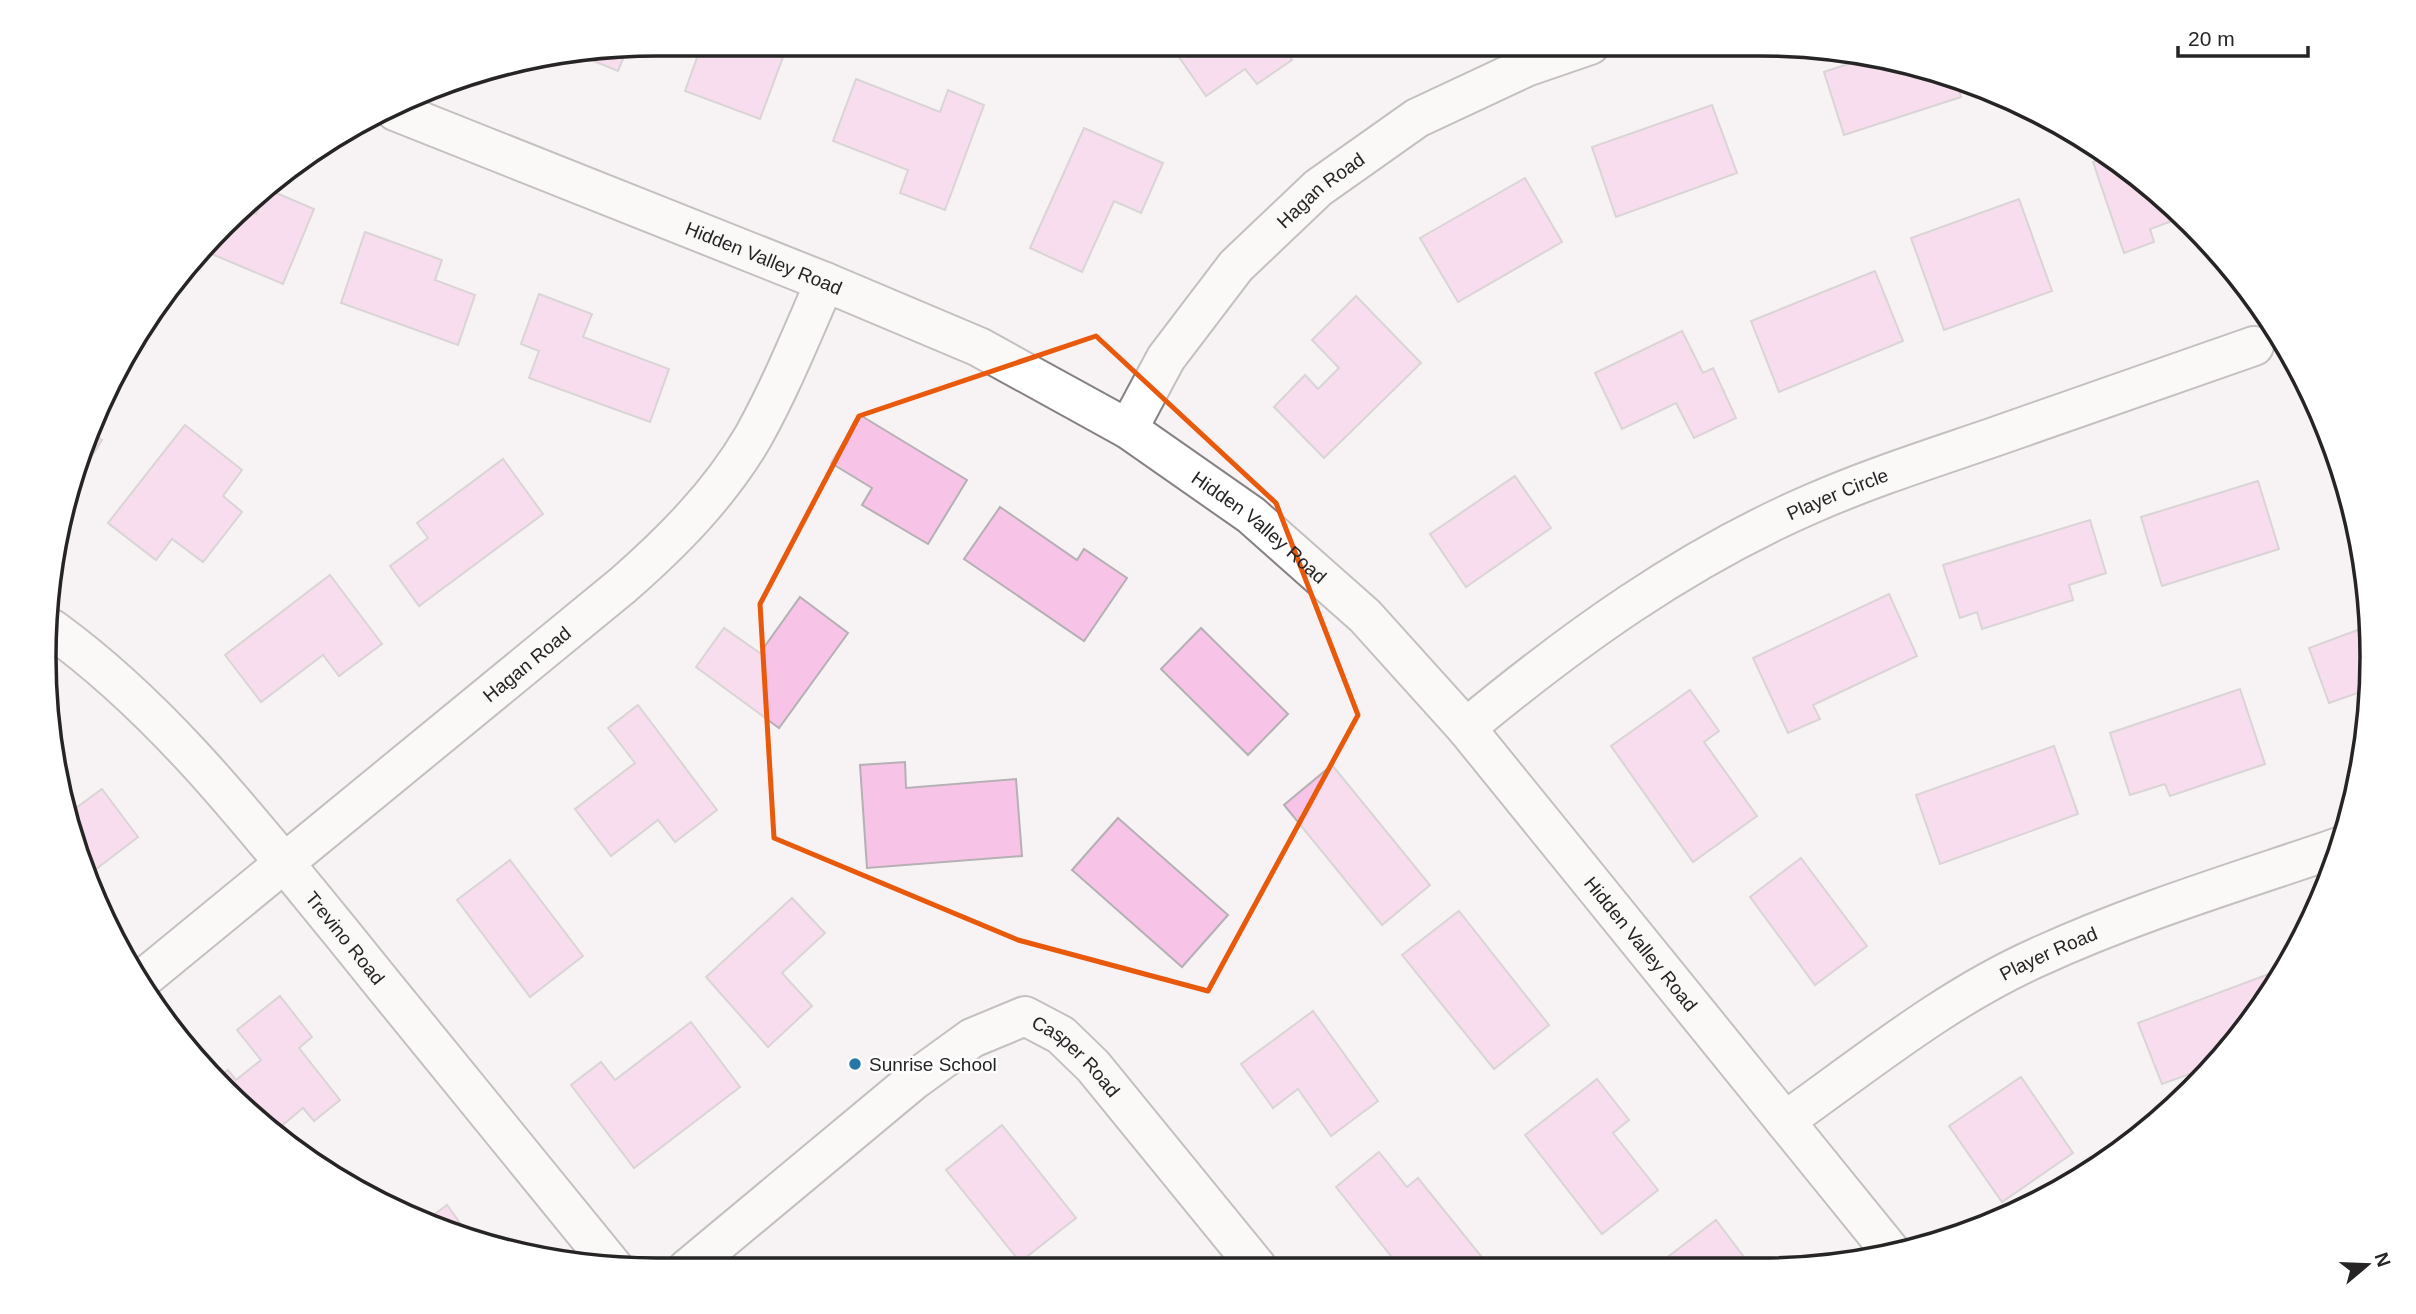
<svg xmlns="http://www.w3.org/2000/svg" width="2416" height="1314" viewBox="0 0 2416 1314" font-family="Helvetica,sans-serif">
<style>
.building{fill:#f7c4e8;stroke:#b4b0b3;stroke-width:2}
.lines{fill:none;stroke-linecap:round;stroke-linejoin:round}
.street-casing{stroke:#868283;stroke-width:42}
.secondary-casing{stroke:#868283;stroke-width:42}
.street{stroke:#fff;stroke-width:38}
.secondary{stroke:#fff;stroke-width:38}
.marked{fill:none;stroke:#e8590c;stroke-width:5;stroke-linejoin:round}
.poi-dot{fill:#2677a8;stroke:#fff;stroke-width:2.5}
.labels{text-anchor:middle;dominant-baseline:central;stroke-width:5;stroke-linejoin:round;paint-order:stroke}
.street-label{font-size:19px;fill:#262425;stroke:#fff}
.poi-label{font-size:19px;fill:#262425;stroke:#fff;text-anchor:start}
.rim{fill:none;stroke:#262425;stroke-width:3.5}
</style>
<rect width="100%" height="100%" fill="#f7f2f3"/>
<g class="building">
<path d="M702,44H746L783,57L760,119L685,91Z"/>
<path d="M1170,44H1281L1292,60L1257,84L1245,69L1206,96Z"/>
<path d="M627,49L618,71L581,56Z"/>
<path d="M1869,57L1918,65L1956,80L1961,97L1844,135L1824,72Z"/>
<path d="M856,79L940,112L948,90L984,105L945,210L900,193L908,170L833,141Z"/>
<path d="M1712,105L1737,173L1616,217L1592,147Z"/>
<path d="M1084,128L1163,163L1141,213L1114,201L1082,272L1030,248Z"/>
<path d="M2108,157L2163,196L2183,217L2150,229L2154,242L2124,253L2093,162Z"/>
<path d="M1525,178L1562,242L1458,302L1420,238Z"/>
<path d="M267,189L314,209L283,284L207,252L247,210L256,214Z"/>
<path d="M2019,199L2052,291L1944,330L1911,238Z"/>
<path d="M365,232L442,260L435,280L475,295L458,345L341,303Z"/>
<path d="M1875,271L1903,341L1779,392L1751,321Z"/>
<path d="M539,294L592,314L583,337L669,369L650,422L529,378L539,351L521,344Z"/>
<path d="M1356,296L1421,363L1324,458L1274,407L1305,375L1318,389L1339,368L1312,340Z"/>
<path d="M1682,331L1703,373L1713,368L1736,418L1694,438L1676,403L1622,429L1595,373Z"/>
<path d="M860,415L967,480L928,544L862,505L872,488L831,463Z"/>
<path d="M185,425L242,470L223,496L242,512L203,562L172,539L156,560L108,523Z"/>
<path d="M94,434L102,440L66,497H65Z"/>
<path d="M503,459L543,514L419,606L390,566L428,538L417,523Z"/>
<path d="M1515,476L1551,528L1466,587L1430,534Z"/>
<path d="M2258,481L2279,549L2162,586L2141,517Z"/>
<path d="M1000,507L1077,560L1084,549L1127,578L1084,641L964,559Z"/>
<path d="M2090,520L2106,573L2069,585L2073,600L1982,629L1977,612L1960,618L1943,565Z"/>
<path d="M330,575L382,644L339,676L323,655L261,702L225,655Z"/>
<path d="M1889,594L1917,656L1813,705L1820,719L1788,733L1753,658Z"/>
<path d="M800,597L848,633L779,728L696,667L724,628L760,653Z"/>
<path d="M2371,625L2369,689L2329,703L2309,648Z"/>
<path d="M1201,628L1288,714L1248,755L1161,669Z"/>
<path d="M2240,689L2265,764L2170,796L2165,784L2130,795L2110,733Z"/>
<path d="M1690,690L1719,731L1704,742L1757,816L1693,862L1611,746Z"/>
<path d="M638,705L717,810L675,842L658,820L611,856L575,809L635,763L608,728Z"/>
<path d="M2054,746L2078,814L1940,864L1916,795Z"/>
<path d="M905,762L906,788L1016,779L1022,856L867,868L860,765Z"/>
<path d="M1332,765L1430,885L1382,925L1284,805Z"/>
<path d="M102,789L138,837L87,876L72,811Z"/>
<path d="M1118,818L1228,915L1182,967L1072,870Z"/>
<path d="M1801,858L1867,946L1815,985L1750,897Z"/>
<path d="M510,860L583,956L530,997L457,900Z"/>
<path d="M792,898L825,933L782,973L812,1006L768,1047L706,977Z"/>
<path d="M1459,911L1549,1025L1494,1069L1402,955Z"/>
<path d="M2274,972L2277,981L2212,1066L2162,1084L2138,1023Z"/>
<path d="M280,996L312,1037L299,1048L340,1100L314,1121L303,1108L278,1129L217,1079L228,1070L236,1080L261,1060L237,1030Z"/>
<path d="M1313,1011L1378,1101L1331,1136L1298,1089L1273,1108L1241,1064Z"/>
<path d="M691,1022L740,1087L634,1168L571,1085L601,1062L615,1080Z"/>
<path d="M2021,1077L2073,1153L2002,1202L1949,1126Z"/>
<path d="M1597,1079L1629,1120L1613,1133L1658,1190L1602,1234L1525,1135Z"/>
<path d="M1002,1125L1076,1218L1020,1262L946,1170Z"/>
<path d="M1379,1152L1407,1187L1418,1178L1489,1266H1399L1336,1187Z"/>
<path d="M447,1205L471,1238L427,1220Z"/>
<path d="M1716,1220L1750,1265L1656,1266Z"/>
</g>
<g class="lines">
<defs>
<g id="street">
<path id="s1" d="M1128,429L1166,358L1236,266L1318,188L1417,118L1526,67L1590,45"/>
<path id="s2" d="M52,629C164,710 253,825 340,931C431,1044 523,1156 615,1269"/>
<path id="s3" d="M1466,728C1572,640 1684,559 1811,504C1870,478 1933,458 1994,437C2081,406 2168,376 2254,346"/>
<path id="s4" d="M144,978L623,585C672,542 719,495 753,437C781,387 802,334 825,282"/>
<path id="s5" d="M1785,1121C1867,1063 1946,998 2038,957C2136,912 2240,881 2342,846"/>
<path id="s6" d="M687,1269L914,1080L972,1038L1025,1016L1061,1035L1093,1066L1257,1267"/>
</g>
<g id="secondary">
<path id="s7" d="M395,111L825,282L979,347L1128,429L1251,515L1365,616L1466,728L1892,1253"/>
</g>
</defs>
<use href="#street" class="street-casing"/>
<use href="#secondary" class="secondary-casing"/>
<use href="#street" class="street"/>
<use href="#secondary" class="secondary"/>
</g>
<path d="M0 0H2416V1314H0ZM1096,336L1276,503L1358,715L1208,991L1018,940L774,838L760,604L859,416Z" fill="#f7f2f3" fill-opacity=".55" fill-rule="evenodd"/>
<path class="marked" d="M1096,336L1276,503L1358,715L1208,991L1018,940L774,838L760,604L859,416Z"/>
<circle class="poi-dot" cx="855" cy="1064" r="7"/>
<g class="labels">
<g class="street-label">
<text stroke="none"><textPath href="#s1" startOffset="310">Hagan Road</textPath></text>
<text stroke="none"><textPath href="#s7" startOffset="397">Hidden Valley Road</textPath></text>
<text stroke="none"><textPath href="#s3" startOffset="441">Player Circle</textPath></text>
<text stroke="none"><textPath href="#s7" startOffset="964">Hidden Valley Road</textPath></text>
<text stroke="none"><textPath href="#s4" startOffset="495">Hagan Road</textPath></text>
<text stroke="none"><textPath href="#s2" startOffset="427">Trevino Road</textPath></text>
<text stroke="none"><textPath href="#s7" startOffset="1531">Hidden Valley Road</textPath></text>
<text stroke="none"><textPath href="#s5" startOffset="313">Player Road</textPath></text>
<text stroke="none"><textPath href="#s6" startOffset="490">Casper Road</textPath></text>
</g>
<g class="poi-label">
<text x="869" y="1064">Sunrise School</text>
</g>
</g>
<path d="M0 0H2416V1314H0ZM657 56H1759A601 601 0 0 1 2360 657V657A601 601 0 0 1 1759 1258H657A601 601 0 0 1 56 657V657A601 601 0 0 1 657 56Z" fill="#fff" fill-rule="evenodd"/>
<path class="rim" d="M657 56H1759A601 601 0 0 1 2360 657V657A601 601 0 0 1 1759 1258H657A601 601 0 0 1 56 657V657A601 601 0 0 1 657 56Z"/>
<g transform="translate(2367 1265) rotate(71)" stroke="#ffffff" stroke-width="5" paint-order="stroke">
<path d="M0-5L12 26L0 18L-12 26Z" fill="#262425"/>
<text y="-10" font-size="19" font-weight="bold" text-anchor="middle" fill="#262425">N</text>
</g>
<path d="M2178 46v10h130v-10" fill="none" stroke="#262425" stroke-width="3.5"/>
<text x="2188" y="46" font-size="21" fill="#262425" stroke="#ffffff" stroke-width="5" paint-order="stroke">20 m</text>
</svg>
